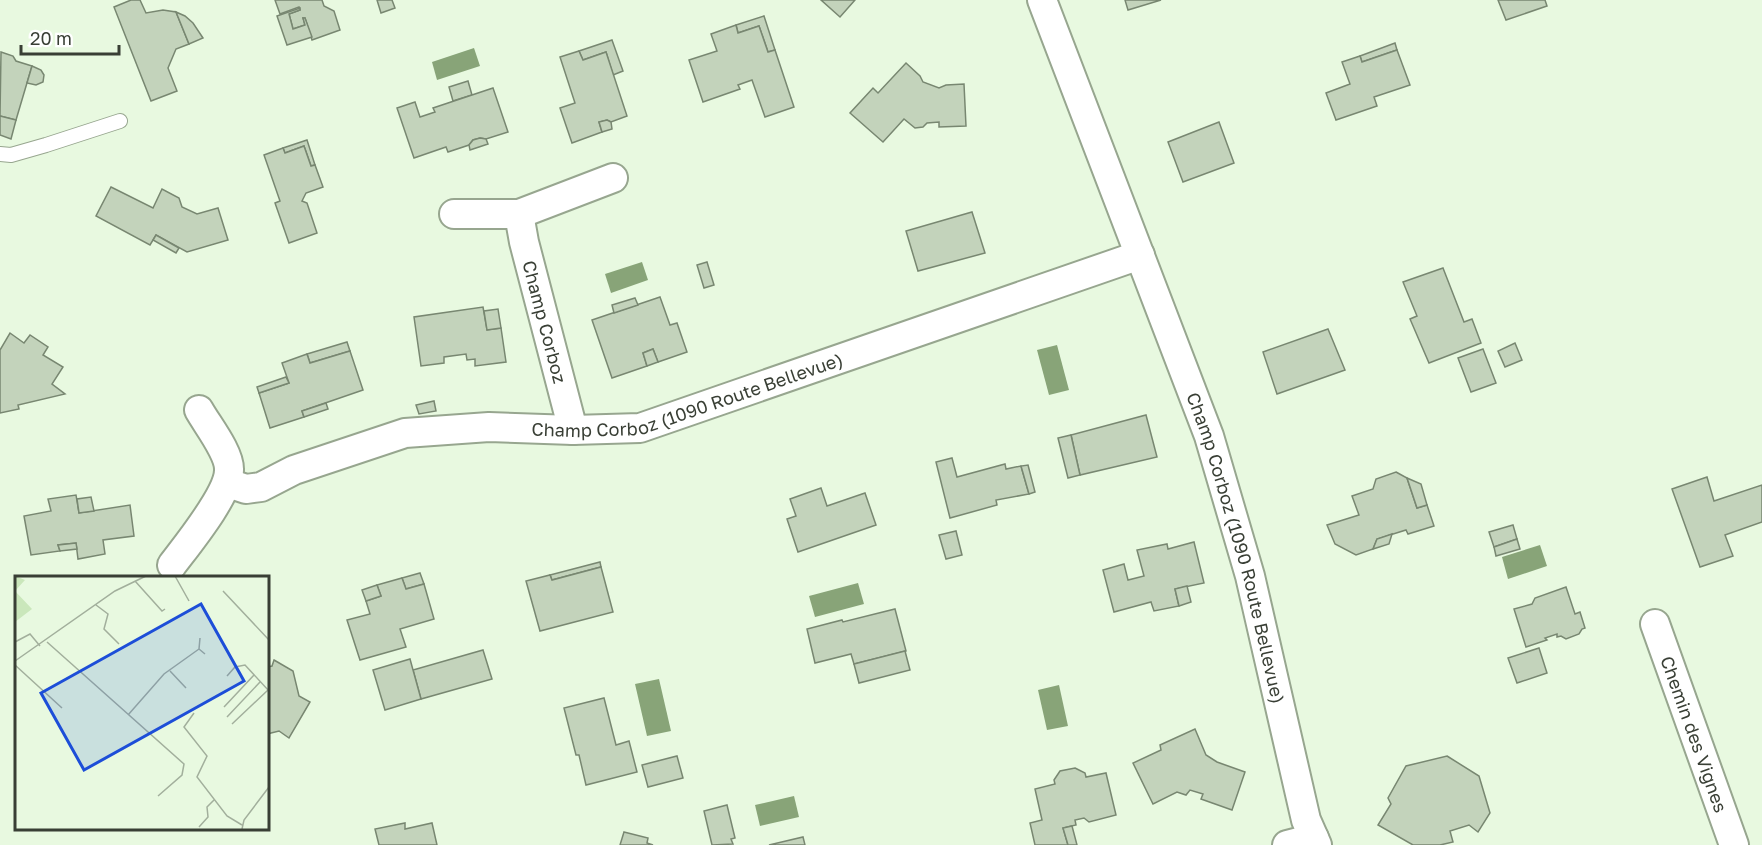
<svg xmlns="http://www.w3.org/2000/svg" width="1762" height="845" viewBox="0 0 1762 845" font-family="'Golos Text',sans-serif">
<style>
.water{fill:#88a478}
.building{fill:#c3d3bb;stroke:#788771;stroke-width:1.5}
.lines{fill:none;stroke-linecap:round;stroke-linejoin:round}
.service-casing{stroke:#97a68f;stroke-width:16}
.minor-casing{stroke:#97a68f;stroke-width:32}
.service{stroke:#fff;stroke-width:14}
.minor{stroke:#fff;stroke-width:28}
.labels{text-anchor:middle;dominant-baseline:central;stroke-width:6;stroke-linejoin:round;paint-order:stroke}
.street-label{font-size:18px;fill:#393f35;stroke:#fff}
.inset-road{fill:none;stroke:#a2af9c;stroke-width:1.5}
.view{fill:#1d4ed8;fill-opacity:0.15;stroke:#1d4ed8;stroke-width:3}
.inset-edge{fill:none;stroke:#393f35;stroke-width:3}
</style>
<rect width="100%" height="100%" fill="#e8f9e0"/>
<g class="water">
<path d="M474,48L480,66L437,80L432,62Z"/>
<path d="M642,262L648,280L611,293L605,274Z"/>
<path d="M1057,345L1069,390L1049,395L1037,350Z"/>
<path d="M1540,545L1547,566L1508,579L1502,557Z"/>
<path d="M858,583L864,604L815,617L809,596Z"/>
<path d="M659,679L671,731L647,736L635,684Z"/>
<path d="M1059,685L1068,726L1047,730L1038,690Z"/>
<path d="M794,796L799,817L760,826L755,805Z"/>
</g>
<g class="building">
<path d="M131,0H140L146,13L163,10L176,12L189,44L176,49L168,68L177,91L151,101L114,7Z"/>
<path d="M275,0H322L324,6L334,11L340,30L312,40L305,18H303L305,25L293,29L289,14L300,10L299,7L280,14Z"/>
<path d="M377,0H392L395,8L381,13Z"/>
<path d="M821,0H855L840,17Z"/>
<path d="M1125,0H1161L1128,10Z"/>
<path d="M1498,0H1545L1547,6L1506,20Z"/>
<path d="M300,8V10L289,14L293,29L305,25L303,18H305L312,37L287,45L277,16Z"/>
<path d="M176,12L185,16L193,23L203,38L189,44Z"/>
<path d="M764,16L775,50L768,52L759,26L738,33L736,25Z"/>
<path d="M736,25L738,33L759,26L768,52L775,50L794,107L765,117L752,80L738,85L740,89L703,102L689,60L717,51L711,34Z"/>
<path d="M612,40L623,71L613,75L606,52L583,60L579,51Z"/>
<path d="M1395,43L1397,50L1362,62L1360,56Z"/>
<path d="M1397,50L1410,85L1374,97L1377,106L1336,120L1326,93L1350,84L1342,62L1360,56L1362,62Z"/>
<path d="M579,51L583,60L606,52L627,116L611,122L607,120L599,122L602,132L572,143L560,108L575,103L560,57Z"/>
<path d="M1,52L13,56L16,61L32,66L16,120L0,116Z"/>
<path d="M906,63L920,76L923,82L939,88L946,85L964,84L966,126L939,127V122L927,123L923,127L915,128L904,119L883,142L850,113L873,88L878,93Z"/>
<path d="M32,66L41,70L44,75L43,82L36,85L27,83Z"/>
<path d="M468,81L472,95L453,101L449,87Z"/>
<path d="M493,88L508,132L486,139L480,138L473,140L469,145L448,152L446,147L414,158L397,108L415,102L420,117L435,112L433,108Z"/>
<path d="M0,116L16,120L11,139L0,135Z"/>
<path d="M607,120L611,122L612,129L602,132L599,122Z"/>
<path d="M1219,122L1234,163L1183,182L1168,142Z"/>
<path d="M480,138L486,139L488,144L470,150L469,145L473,140Z"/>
<path d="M307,140L315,165L311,166L304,146L285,153L283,148Z"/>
<path d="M304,146L311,166L315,165L323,187L306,193L302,201L307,203L317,233L289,243L275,203L280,201L264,155L283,148L285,153Z"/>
<path d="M111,187L153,208L162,189L179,198L182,207L197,214L218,208L228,240L187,252L156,235L150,245L96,216Z"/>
<path d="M972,212L985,253L918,271L906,231Z"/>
<path d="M156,235L179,248L176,253L153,240Z"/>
<path d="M707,262L714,285L704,288L697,265Z"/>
<path d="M1443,268L1464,322L1472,319L1481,343L1429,363L1410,319L1417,316L1403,282Z"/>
<path d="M660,297L670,325L677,323L687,352L658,362L653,349L643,353L647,366L612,378L592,320Z"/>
<path d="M635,298L638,305L614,313L612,305Z"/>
<path d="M483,307L487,330L501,328L506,362L475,366V359L467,360L466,354L444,357V363L421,366L414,317Z"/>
<path d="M498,309L501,328L487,330L484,311Z"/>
<path d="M1328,329L1345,370L1277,394L1263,352Z"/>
<path d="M10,333L24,343L30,335L48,347L43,355L63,367L52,384L65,394L18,405L19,409L0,413V350Z"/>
<path d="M347,342L350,351L310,363L307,354Z"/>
<path d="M1515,343L1522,360L1505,367L1498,351Z"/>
<path d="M653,349L658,362L647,366L643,353Z"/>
<path d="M1483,349L1496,383L1471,392L1458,358Z"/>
<path d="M350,351L363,390L302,411L304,417L270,428L259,393L289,383L282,363L307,354L310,363Z"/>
<path d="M286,377L289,383L259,393L257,387Z"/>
<path d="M434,401L436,411L419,414L416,405Z"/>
<path d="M326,403L328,409L304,417L302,411Z"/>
<path d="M1146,415L1157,457L1080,475L1071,435Z"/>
<path d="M1071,435L1080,475L1068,478L1058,438Z"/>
<path d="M952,458L957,477L1005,464L1006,469L1021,466L1029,494L996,500L997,505L950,518L936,462Z"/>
<path d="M1028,465L1035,492L1029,494L1021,466Z"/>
<path d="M1396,472L1407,478L1417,508L1427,505L1434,526L1408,534L1406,530L1377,539L1373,549L1356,555L1335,544L1327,525L1359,515L1352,496L1373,489L1376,479Z"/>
<path d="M1707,477L1714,501L1762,485V522L1725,535L1733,556L1700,567L1672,489Z"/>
<path d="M1407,478L1421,484L1427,505L1417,508Z"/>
<path d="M821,488L827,506L865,493L876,525L798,552L787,519L796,516L790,499Z"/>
<path d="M76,495L79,513L130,505L134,536L103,540L105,554L78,559L76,543L58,545L60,551L31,555L24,516L51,511L48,499Z"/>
<path d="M91,497L94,511L79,513L77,499Z"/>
<path d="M1513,525L1517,539L1494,547L1489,532Z"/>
<path d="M956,531L962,555L946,559L939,535Z"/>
<path d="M1392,534L1389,544L1373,549L1377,539Z"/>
<path d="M1517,539L1520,549L1496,556L1494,547Z"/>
<path d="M1194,542L1204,583L1175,589L1179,606L1154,611L1151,602L1114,612L1103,570L1124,564L1128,580L1144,576L1137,550L1167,544L1168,549Z"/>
<path d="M76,543L77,549L60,551L58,545Z"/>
<path d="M600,562L601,567L552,580L550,575Z"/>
<path d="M601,567L613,612L540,631L526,581L550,575L552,580Z"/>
<path d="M420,573L424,584L406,589L402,578Z"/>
<path d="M402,578L406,589L424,584L434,619L400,629L406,647L360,660L347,620L370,614L366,601L381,596L377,585Z"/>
<path d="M377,585L381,596L366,601L362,590Z"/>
<path d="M1187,586L1191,602L1179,606L1175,589Z"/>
<path d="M1566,587L1575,614L1580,612L1585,628L1582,629L1579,634L1566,639L1561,636L1557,637V634L1545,638L1547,640L1526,647L1514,609L1532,604L1535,598Z"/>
<path d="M895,609L906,651L854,664L851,654L815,663L807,629L842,620L843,622Z"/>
<path d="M1539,648L1547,673L1517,683L1508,658Z"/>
<path d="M483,650L492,679L421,699L413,670Z"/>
<path d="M905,651L910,670L859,683L854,664Z"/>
<path d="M410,659L421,699L385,710L373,670Z"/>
<path d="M274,660L293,671L299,696L310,702L289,738L279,731L267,734V667L272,666Z"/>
<path d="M604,698L616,745L629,741L637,772L586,785L579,755H576L564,708Z"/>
<path d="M1195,729L1206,755L1217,762L1245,772L1232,810L1201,799L1203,794L1190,790L1186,795L1177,792L1153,804L1133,763L1161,750L1160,745Z"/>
<path d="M677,756L683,778L648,787L642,765Z"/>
<path d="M1447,756L1479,776L1490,813L1478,832L1469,825L1450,831L1453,842L1440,845H1413L1378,825L1391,804L1388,798L1406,766Z"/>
<path d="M1075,768L1085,773L1086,777L1106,773L1116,815L1089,822L1084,818L1075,820L1076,825L1063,828L1068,845H1035L1030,823L1042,820L1035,789L1055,784L1054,780L1060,771Z"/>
<path d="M727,805L735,838L731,839L733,844L712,845L704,811Z"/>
<path d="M405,823V829L432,823L437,845H379L375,829Z"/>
<path d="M1072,826L1077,845H1068L1063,828Z"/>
<path d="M624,832L648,838L647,843L653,845H620Z"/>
<path d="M803,837L805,845H769Z"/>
</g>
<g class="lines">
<defs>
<path id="service" d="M0,154L11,155L46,145L120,121"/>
<g id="minor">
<path id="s1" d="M1042,0L1209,436L1250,576L1306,820L1317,845"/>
<path d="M454,214H519L613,178"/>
<path id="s2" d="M519,214L524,242L573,430"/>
<path id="s3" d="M228,483L246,489L261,487L294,470L405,433L489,427L573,430L640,428L1140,255"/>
<path d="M172,565C187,545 230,493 229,469C229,452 208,426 199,410"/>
<path id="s4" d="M1655,624L1734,845"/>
<path d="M1287,845L1314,838"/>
</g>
</defs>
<use href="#service" class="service-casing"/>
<use href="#minor" class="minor-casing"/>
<use href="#service" class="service"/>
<use href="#minor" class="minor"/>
</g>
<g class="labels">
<g class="street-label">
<text stroke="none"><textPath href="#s2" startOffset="111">Champ Corboz</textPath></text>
<text stroke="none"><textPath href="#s3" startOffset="476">Champ Corboz (1090 Route Bellevue)</textPath></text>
<text stroke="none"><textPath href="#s1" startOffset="582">Champ Corboz (1090 Route Bellevue)</textPath></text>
<text stroke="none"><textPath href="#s4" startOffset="117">Chemin des Vignes</textPath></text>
</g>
</g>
<g transform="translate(15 576)">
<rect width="254" height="254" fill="#e8f9e0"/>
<path d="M0,0L10,4L0,15L17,33L0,46Z" fill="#cae7bb"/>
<path class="inset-road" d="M160,0L174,25M120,5L147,35L150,33M208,15L254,64M81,29L93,38L89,53L104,68M185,62L184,73L190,78M0,66L15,58L25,70M32,66L169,188L167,199L143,220M0,85L100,15L131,0M0,89L47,132M155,95L171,112M212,100L220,91L230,89L254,115M209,131L239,99M179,137L169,151L192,180L182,201L212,240L227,249M113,139L149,98L184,73M212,141L245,106M217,148L253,114M184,251L193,241L192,231L199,224M227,253L229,244L254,211"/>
<path class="view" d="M186,28L229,105L69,194L26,117Z"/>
<rect width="254" height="254" class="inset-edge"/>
</g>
<path d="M21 45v9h98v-9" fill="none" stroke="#393f35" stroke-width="3"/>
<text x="30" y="45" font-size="18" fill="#393f35" stroke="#ffffff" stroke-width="4.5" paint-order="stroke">20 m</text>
</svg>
